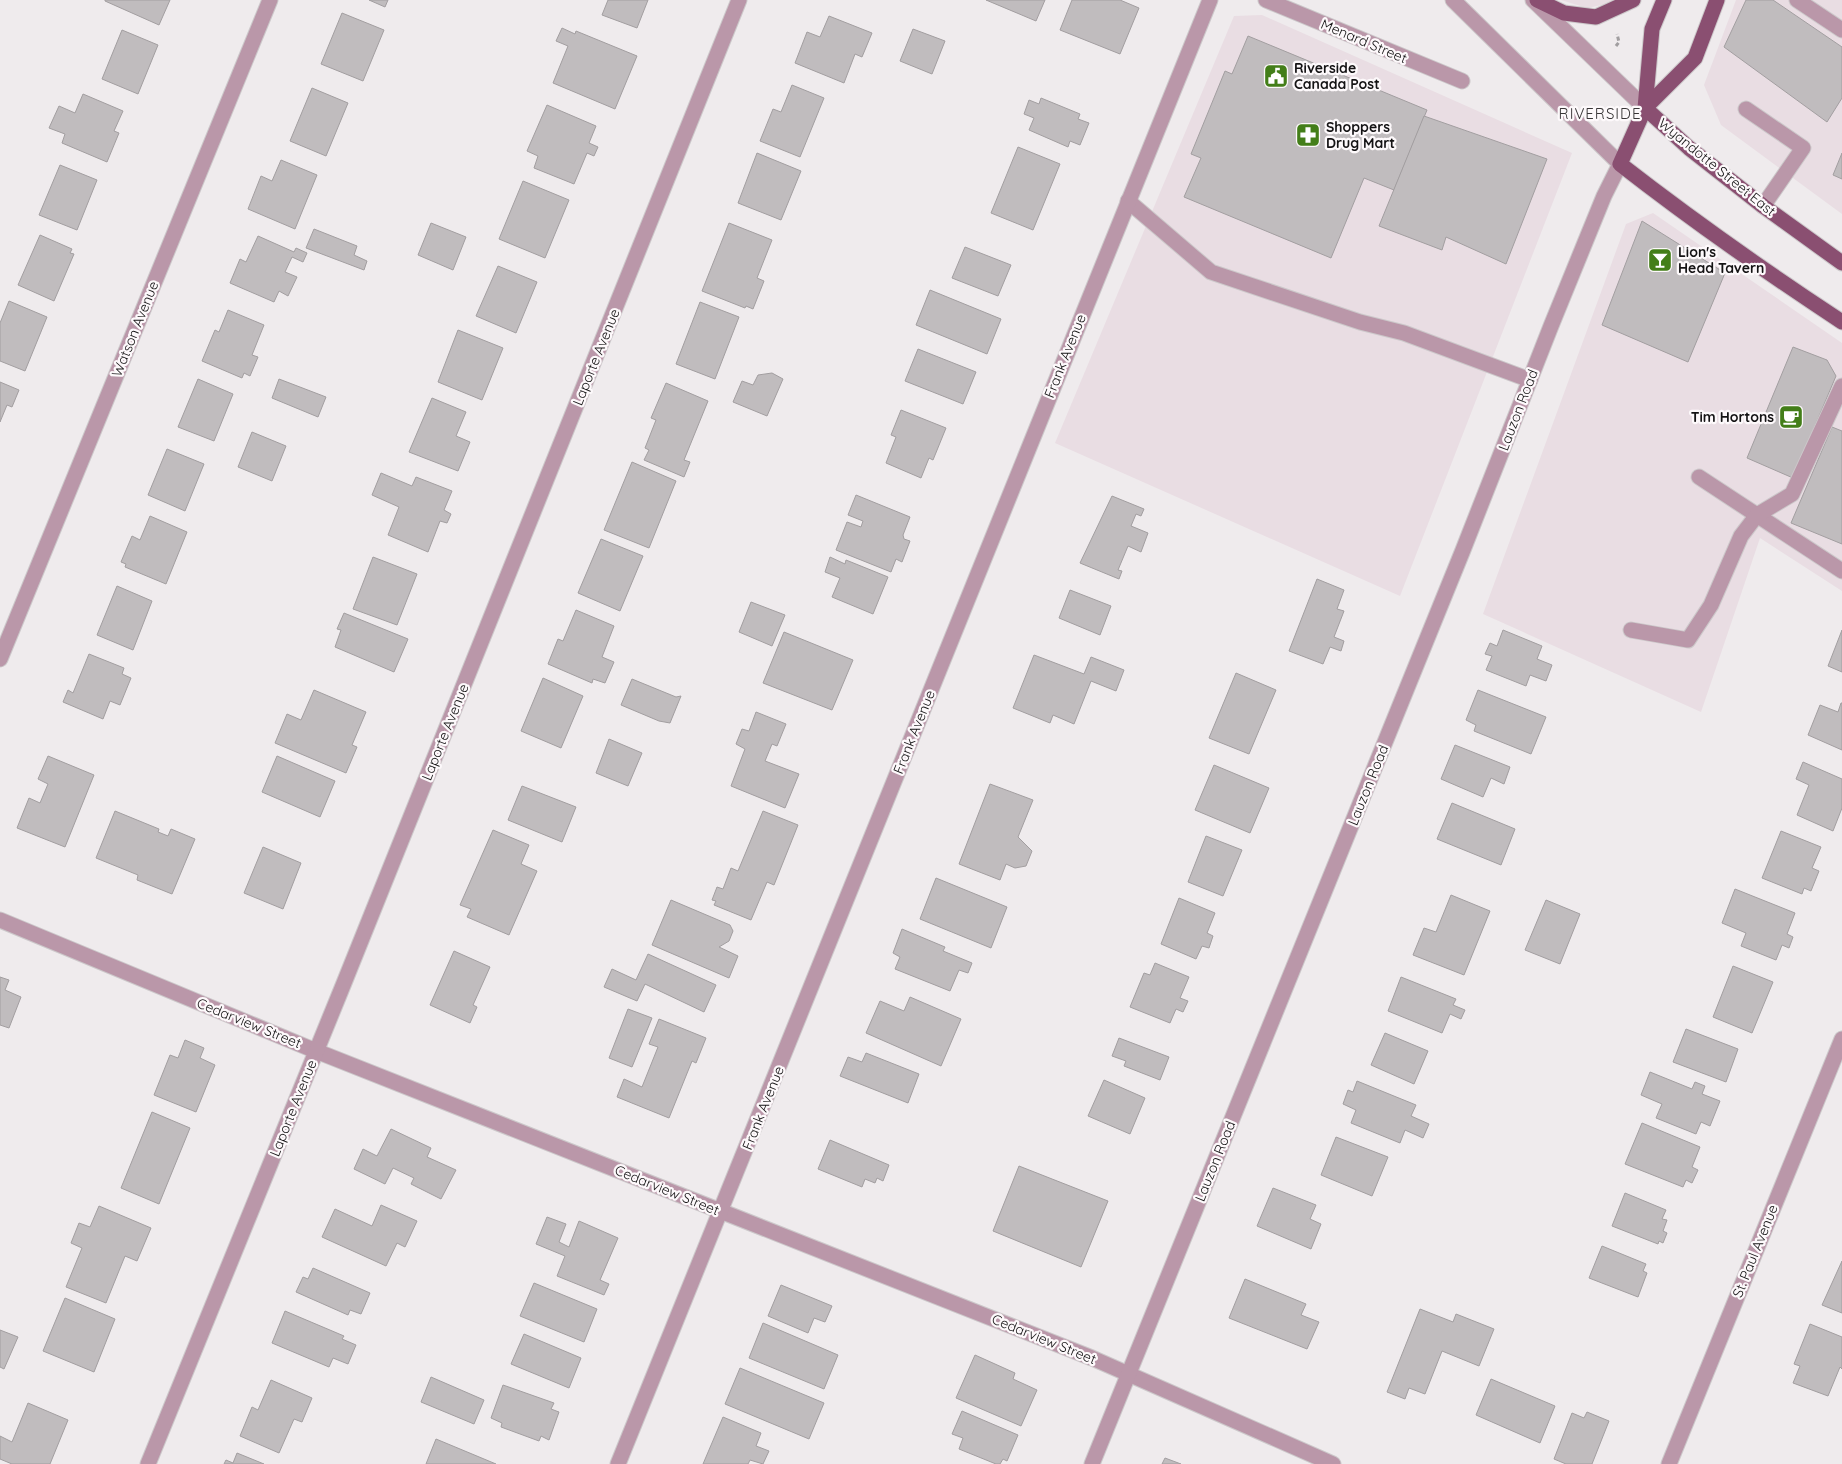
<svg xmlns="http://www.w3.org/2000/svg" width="1842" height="1464" viewBox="0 0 1842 1464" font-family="Quicksand,sans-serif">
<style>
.built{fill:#e9dde3}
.building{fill:#c0bcbe;stroke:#a29ea0}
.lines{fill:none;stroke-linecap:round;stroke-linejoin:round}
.minor-casing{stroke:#ccc8ca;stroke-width:17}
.major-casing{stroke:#ccc8ca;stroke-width:17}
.path{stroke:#a19ea0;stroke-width:3;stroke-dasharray:4 2.5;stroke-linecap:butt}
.minor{stroke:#ba97a9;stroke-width:15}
.major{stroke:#8a4f71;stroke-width:15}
.labels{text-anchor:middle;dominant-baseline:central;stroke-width:4.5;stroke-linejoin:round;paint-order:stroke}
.street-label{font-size:14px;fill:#141314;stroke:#fdf9fb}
.poi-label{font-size:14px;font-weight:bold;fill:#141314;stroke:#fdf9fb;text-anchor:start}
.neighbourhood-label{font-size:15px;letter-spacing:1px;fill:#393637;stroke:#fdf9fb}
</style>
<rect width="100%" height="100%" fill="#efebed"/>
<g class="built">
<path d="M1561,0H1615L1612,3L1587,8Z"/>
<path d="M1736,0H1842V214L1721,125L1704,85Z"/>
<path d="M1262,15L1572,153L1400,596L1055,443L1234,16Z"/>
<path d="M1653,213L1842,343V591L1760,538L1701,712L1483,614L1626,224Z"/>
</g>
<g class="building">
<path d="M105,0H170L159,25L105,1Z"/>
<path d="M369,0H388L385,7Z"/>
<path d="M608,0H648L637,28L602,15Z"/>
<path d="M986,0H1045L1036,21Z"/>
<path d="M1072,0H1120L1139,8L1120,54L1060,30Z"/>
<path d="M1746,0H1773L1842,47V98L1827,122L1724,47Z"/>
<path d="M342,13L384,30L363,81L321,64Z"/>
<path d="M829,16L872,33L862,57L855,54L844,83L795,63L807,32L820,37Z"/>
<path d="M562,28L575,34L576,31L637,56L615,109L553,83L568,46L556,41Z"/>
<path d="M913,29L945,41L932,74L900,61Z"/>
<path d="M122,30L158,45L138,94L102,79Z"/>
<path d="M1248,36L1427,110L1394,190L1364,178L1331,258L1184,197L1201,158L1191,154L1225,71L1232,74Z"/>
<path d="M792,85L824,98L800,157L760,141L773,109L781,112Z"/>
<path d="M312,88L348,103L326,156L290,141Z"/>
<path d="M83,94L123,111L114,131L119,133L107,162L62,143L65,134L49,128L59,106L75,113Z"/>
<path d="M1041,98L1080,114L1078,119L1089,123L1080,145L1070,141L1068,147L1029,130L1034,118L1024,114L1029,100L1039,104Z"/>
<path d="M547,105L596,126L589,143L598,147L594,156L587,153L574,184L534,168L538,156L527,151Z"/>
<path d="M1424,116L1547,159L1506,264L1446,237L1442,250L1379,226Z"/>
<path d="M1018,147L1060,164L1033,230L991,213Z"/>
<path d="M757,153L801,171L781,220L738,203Z"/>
<path d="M1842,153V179L1833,175Z"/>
<path d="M281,160L317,175L295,229L248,209L261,176L272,181Z"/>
<path d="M60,165L97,180L77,230L39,215Z"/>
<path d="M523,181L569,200L545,258L499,239Z"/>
<path d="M1642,221L1725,273L1688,362L1602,325Z"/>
<path d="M431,223L466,237L453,270L418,255Z"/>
<path d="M729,223L772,240L757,278L764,281L753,309L746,306L745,308L702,291Z"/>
<path d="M314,229L357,246L354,255L367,261L364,270L306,248Z"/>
<path d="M40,235L72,249L70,253L74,254L54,301L18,285Z"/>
<path d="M258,236L294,252L296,248L307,253L303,262L292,257L285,272L297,277L288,296L279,291L274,302L230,283L240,259L246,262Z"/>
<path d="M965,247L1011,265L998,296L952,278Z"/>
<path d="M498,266L537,282L516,333L476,316Z"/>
<path d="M930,290L1001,319L987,354L916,325Z"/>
<path d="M9,301L47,317L25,371L0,361V323Z"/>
<path d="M700,302L739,317L715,379L676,364Z"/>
<path d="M228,310L264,325L252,355L258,357L250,376L244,373L242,378L202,361L215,330L219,332Z"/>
<path d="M458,330L503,348L482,400L438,382Z"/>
<path d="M1793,347L1827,360L1836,376L1793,478L1747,458Z"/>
<path d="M918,349L976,372L963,404L905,381Z"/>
<path d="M772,373L783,379L767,416L733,402L742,381L753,385L758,375Z"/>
<path d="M198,379L233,394L214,441L178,427Z"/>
<path d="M279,379L326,397L318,417L272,398Z"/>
<path d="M0,382L19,390L12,407L7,405L0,422Z"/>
<path d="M666,383L708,401L684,460L690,462L684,477L644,460L649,450L645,448L656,420L651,418Z"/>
<path d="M432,398L466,412L456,436L470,442L458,471L409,452Z"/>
<path d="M901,410L946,428L933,460L929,458L921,478L886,463L896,437L891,435Z"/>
<path d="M1832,427L1842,431V544L1791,523Z"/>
<path d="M252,432L286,446L272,481L238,467Z"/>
<path d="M167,449L204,464L185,511L148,495Z"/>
<path d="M632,462L676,481L649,548L604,530Z"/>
<path d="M381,473L412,486L416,477L452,491L444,510L451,514L447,523L440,521L428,552L388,535L399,507L372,495Z"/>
<path d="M856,495L910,517L903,535L904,539L910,541L902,562L896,559L891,572L836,550L847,522L861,527L863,521L848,515Z"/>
<path d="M1112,496L1144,509L1141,516L1136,514L1131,526L1148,533L1141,552L1128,546L1118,570L1122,571L1119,579L1080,563Z"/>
<path d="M150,516L187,532L166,584L125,567L126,564L121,562L132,536L140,540Z"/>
<path d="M601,539L643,556L620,611L578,593Z"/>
<path d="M373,557L417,574L397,625L353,609Z"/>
<path d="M830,557L845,564L846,560L888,577L873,614L832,597L840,578L825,572Z"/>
<path d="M1317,579L1344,590L1337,609L1344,611L1334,637L1344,641L1341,651L1330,647L1323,664L1289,651Z"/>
<path d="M117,586L152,601L133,650L97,635Z"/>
<path d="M1070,590L1111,606L1100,635L1059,618Z"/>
<path d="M751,602L785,615L772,646L739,632Z"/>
<path d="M576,610L614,626L602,657L614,662L605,683L593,679L592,683L548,664L558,639L563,641Z"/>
<path d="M344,613L408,639L394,672L335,647L341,630L337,629Z"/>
<path d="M1503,630L1542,646L1537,659L1552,665L1546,681L1530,675L1526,686L1486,670L1492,656L1485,654L1490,643L1497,646Z"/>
<path d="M1842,630V672L1828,666Z"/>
<path d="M784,632L853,660L832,710L763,683Z"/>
<path d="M89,654L124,668L122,674L131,678L120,705L110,701L103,719L63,702L68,690L73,693Z"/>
<path d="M1034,655L1084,674L1091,657L1124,670L1116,691L1091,681L1074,724L1053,715L1050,723L1013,708Z"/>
<path d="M1236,673L1276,690L1249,754L1209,738Z"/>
<path d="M543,678L583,696L561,748L521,731Z"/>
<path d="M632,679L676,697L681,696L670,723L659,721L621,705Z"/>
<path d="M314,690L366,712L352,745L357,747L346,773L275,743L287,714L301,720Z"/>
<path d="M1478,690L1546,717L1531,754L1474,731L1476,725L1466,720Z"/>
<path d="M1841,703H1842V750L1808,735L1820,705L1838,712Z"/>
<path d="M756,712L786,724L777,746L772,744L765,761L799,774L785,808L731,786L745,749L736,744L742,729L749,731Z"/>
<path d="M609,739L642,753L628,786L596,773Z"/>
<path d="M1455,745L1510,767L1504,784L1491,778L1483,797L1441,779Z"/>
<path d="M48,756L94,775L65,847L17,828L29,798L40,803L48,784L38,779Z"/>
<path d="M277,756L335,781L320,817L262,792Z"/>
<path d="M1803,762L1842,779V808L1833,831L1797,815L1809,785L1796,779Z"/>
<path d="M1214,765L1269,788L1250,833L1195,810Z"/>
<path d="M990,784L1033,800L1018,837L1032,851L1026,866L1015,868L1006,864L1000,880L959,864Z"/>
<path d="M522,786L576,807L562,842L508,820Z"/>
<path d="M1452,803L1515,829L1501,865L1437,839Z"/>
<path d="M115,811L159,829L158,832L168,836L171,829L195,839L172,894L137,880L138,875L96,858Z"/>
<path d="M763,811L798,825L774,885L767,882L751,920L714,905L716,901L712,900L717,887L723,889L731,868L738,871Z"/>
<path d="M493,830L529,845L521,864L537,871L509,935L467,917L471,909L460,905Z"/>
<path d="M1781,831L1821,847L1812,868L1819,871L1811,891L1804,888L1802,894L1762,878Z"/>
<path d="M1206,836L1242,850L1223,896L1188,882Z"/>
<path d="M263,847L301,863L283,909L244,893Z"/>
<path d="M936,878L1007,907L991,948L920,919Z"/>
<path d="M1735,889L1795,913L1787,934L1793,937L1789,948L1782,945L1776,960L1741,946L1746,933L1722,923Z"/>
<path d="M1451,895L1490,911L1464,975L1413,955L1424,928L1436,932Z"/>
<path d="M1179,898L1215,913L1207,933L1213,936L1209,948L1202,946L1196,959L1161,944Z"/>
<path d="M671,900L730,925L733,931L729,941L719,947L738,956L729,978L652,945Z"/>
<path d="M1546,900L1580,914L1560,964L1525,950Z"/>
<path d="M902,929L945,947L943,951L972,963L968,973L959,970L950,991L895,969L900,957L893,953Z"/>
<path d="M454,951L490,967L473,1005L477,1007L470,1023L430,1005Z"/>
<path d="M648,954L716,985L704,1012L645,984L637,1001L604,987L612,969L636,980Z"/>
<path d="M1155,963L1189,977L1180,998L1188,1001L1183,1012L1176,1009L1170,1023L1130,1007L1144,973L1150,975Z"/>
<path d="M1733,966L1773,982L1752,1033L1713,1017Z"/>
<path d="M0,977L9,980L5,990L21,997L9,1028L0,1025Z"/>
<path d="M1401,977L1456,999L1453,1005L1465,1010L1461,1019L1450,1014L1442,1033L1388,1011Z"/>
<path d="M910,997L961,1019L941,1066L866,1033L880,1001L904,1011Z"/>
<path d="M628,1009L652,1018L632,1067L609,1058Z"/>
<path d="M659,1019L706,1038L696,1063L692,1061L669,1118L617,1097L624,1079L642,1087L658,1047L649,1044Z"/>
<path d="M1686,1029L1738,1049L1726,1082L1673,1062Z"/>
<path d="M1385,1033L1428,1051L1414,1084L1371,1065Z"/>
<path d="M1119,1038L1169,1057L1160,1080L1124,1066L1126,1061L1112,1056Z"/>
<path d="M185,1040L204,1048L200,1058L215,1065L196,1112L154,1095L170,1055L178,1058Z"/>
<path d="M866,1053L919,1074L908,1103L840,1076L848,1057L862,1062Z"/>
<path d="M1650,1072L1692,1089L1695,1082L1705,1086L1702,1094L1720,1101L1710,1126L1701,1122L1696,1134L1656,1118L1662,1104L1641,1095Z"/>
<path d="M1104,1080L1145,1098L1130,1134L1088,1116Z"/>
<path d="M1357,1081L1416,1105L1411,1116L1429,1124L1423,1138L1405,1130L1400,1143L1351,1123L1356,1110L1343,1104L1348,1090L1353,1092Z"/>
<path d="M152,1112L190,1128L159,1204L121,1188Z"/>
<path d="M1642,1123L1700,1147L1692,1167L1698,1170L1692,1183L1686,1180L1683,1187L1625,1164Z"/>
<path d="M391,1129L431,1148L427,1157L456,1170L441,1199L411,1184L414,1178L393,1168L385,1184L354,1169L363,1149L377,1156Z"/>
<path d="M1336,1137L1388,1157L1372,1196L1321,1175Z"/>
<path d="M830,1140L889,1165L883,1181L877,1178L875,1183L865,1179L862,1187L818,1169Z"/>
<path d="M1019,1166L1108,1201L1081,1267L993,1231Z"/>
<path d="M1273,1188L1316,1205L1310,1219L1321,1224L1311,1249L1257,1226Z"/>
<path d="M1625,1193L1666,1210L1662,1219L1667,1220L1663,1231L1667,1233L1663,1243L1659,1241L1658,1244L1612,1226Z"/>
<path d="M381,1205L417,1221L405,1247L397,1243L386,1266L322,1237L335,1209L372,1226Z"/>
<path d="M99,1206L151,1228L137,1261L125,1256L106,1303L66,1287L82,1248L71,1243L79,1223L90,1227Z"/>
<path d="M547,1217L566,1224L559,1242L569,1247L579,1221L618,1238L600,1280L609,1284L604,1295L557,1276L565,1256L536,1244Z"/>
<path d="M1602,1246L1646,1264L1643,1271L1647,1273L1638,1297L1589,1278Z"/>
<path d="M1842,1261V1313L1822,1305Z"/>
<path d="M313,1268L370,1293L361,1314L350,1310L348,1315L296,1292L303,1277L308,1279Z"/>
<path d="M1245,1279L1306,1304L1301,1315L1319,1322L1307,1349L1229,1318Z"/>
<path d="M534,1283L597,1309L584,1342L520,1316Z"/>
<path d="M781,1285L832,1306L825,1322L814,1318L808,1333L768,1316Z"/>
<path d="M65,1298L115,1319L94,1372L43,1351Z"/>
<path d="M1420,1309L1453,1322L1456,1314L1494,1329L1479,1366L1442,1351L1425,1394L1409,1388L1405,1399L1387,1392Z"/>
<path d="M285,1311L344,1336L342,1339L356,1345L348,1364L333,1358L329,1367L272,1343Z"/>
<path d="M763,1323L838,1355L824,1389L749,1358Z"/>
<path d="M1810,1324L1842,1337V1369L1840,1367L1828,1396L1793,1383L1800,1366L1794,1364Z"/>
<path d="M0,1330L18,1337L4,1369L0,1367Z"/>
<path d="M524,1334L581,1358L569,1388L511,1364Z"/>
<path d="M975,1355L1015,1373L1013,1379L1037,1390L1021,1426L956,1398Z"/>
<path d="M740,1368L824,1403L809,1439L725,1404Z"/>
<path d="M431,1377L484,1400L474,1424L421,1402Z"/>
<path d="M1491,1379L1555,1406L1540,1443L1476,1415Z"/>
<path d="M271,1380L312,1398L302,1422L294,1419L279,1453L240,1436L252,1407L258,1410Z"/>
<path d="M503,1385L554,1403L551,1409L559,1412L549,1440L541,1436L539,1441L501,1427L502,1423L491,1418Z"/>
<path d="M28,1403L68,1420L50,1464H12L0,1459V1436L12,1442Z"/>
<path d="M962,1411L1018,1435L1007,1461L1003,1459L1000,1464H996L959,1449L963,1438L952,1434Z"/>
<path d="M1587,1412L1609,1421L1592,1464H1566L1554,1459L1572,1413L1584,1418Z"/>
<path d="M723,1417L761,1433L756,1446L769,1451L763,1464L750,1460L748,1464H703Z"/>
<path d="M436,1439L496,1464H426Z"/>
<path d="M237,1453L264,1464H224L226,1460L233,1463Z"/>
<path d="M1165,1458L1181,1464H1162Z"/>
</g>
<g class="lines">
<defs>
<g id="minor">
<path d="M1266,0L1462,81"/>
<path d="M1533,0L1645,108"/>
<path d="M1797,0L1842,30"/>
<path d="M1746,109L1803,148L1763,206"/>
<path d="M1128,201L1211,272L1360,322L1404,333L1530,380"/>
<path d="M1699,477L1842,571"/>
<path d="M1631,630L1688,640L1711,605L1741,536L1757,515L1792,494L1842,386"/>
<path d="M0,659L270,0"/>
<path d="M0,920L316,1051L1092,1358L1333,1464"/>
<path d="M148,1464L344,983L739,0"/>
<path d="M618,1464L1210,0"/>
<path d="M1092,1464L1463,550L1551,326L1604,196L1620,164L1453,0"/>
<path d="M1669,1464L1842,1039"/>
</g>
<g id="major">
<path d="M1537,0L1564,13L1596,17L1633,0"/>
<path d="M1664,0L1652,29L1645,108L1620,164C1692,220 1766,272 1842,322"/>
<path d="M1645,108L1689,148L1763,206L1842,263"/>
<path d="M1645,108L1695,58L1717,0"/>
</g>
</defs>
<use href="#minor" class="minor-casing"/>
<use href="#major" class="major-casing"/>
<path class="path" d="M1616,46L1619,42L1617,34"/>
<use href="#minor" class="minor"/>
<use href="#major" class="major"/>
</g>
<defs>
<symbol id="civic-square" viewBox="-11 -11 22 22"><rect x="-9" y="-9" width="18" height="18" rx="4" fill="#437e19" stroke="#fdf9fb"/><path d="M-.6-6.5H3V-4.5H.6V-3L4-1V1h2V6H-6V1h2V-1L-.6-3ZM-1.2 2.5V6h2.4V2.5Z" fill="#fff"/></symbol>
<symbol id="pharmacy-square" viewBox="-11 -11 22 22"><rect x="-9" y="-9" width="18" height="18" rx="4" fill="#437e19" stroke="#fdf9fb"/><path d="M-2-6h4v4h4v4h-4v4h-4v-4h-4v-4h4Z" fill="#fff"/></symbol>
<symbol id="bar-square" viewBox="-11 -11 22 22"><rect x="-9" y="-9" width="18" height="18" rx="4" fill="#437e19" stroke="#fdf9fb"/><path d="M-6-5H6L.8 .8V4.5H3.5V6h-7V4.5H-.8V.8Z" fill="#fff"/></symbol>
<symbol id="cafe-square" viewBox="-11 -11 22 22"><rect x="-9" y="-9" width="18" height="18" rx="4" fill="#437e19" stroke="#fdf9fb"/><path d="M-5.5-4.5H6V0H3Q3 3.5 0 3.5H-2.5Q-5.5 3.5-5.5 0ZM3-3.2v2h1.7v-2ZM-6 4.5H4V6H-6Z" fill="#fff"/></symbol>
</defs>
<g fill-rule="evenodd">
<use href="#civic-square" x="1262" y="62" width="28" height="28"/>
<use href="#pharmacy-square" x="1294" y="121" width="28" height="28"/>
<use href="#bar-square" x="1646" y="246" width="28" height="28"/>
<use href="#cafe-square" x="1777" y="403" width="28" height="28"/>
</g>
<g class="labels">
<g class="street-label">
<text transform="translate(1364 41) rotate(23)">Menard Street</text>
<text transform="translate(1717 167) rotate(39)">Wyandotte Street East</text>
<text transform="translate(135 329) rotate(-68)">Watson Avenue</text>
<text transform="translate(1065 356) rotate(-68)">Frank Avenue</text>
<text transform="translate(596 357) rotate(-68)">Laporte Avenue</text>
<text transform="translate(1518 410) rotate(-69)">Lauzon Road</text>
<text transform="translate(445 732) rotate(-68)">Laporte Avenue</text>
<text transform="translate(914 732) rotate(-68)">Frank Avenue</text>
<text transform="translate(1368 785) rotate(-68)">Lauzon Road</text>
<text transform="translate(249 1023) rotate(22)">Cedarview Street</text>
<text transform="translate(293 1108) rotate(-68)">Laporte Avenue</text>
<text transform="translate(763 1108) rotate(-68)">Frank Avenue</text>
<text transform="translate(1215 1161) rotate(-68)">Lauzon Road</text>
<text transform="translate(667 1190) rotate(22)">Cedarview Street</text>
<text transform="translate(1755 1251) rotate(-68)">St. Paul Avenue</text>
<text transform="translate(1044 1339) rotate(22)">Cedarview Street</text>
</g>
<g class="poi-label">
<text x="1294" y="68">Riverside<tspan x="1294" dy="16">Canada Post</tspan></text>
<text x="1326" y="127">Shoppers<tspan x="1326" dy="16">Drug Mart</tspan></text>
<text x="1678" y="252">Lion's<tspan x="1678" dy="16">Head Tavern</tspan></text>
<text x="1774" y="417" text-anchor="end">Tim Hortons</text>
</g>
<g class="neighbourhood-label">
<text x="1600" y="113">RIVERSIDE</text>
</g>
</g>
</svg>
